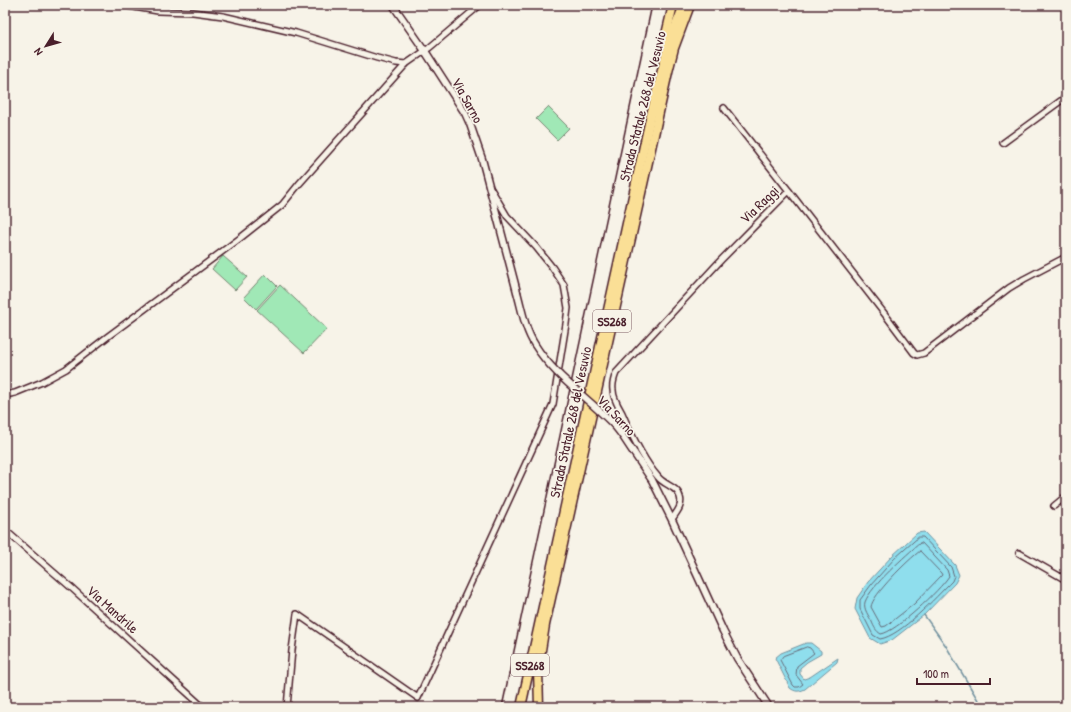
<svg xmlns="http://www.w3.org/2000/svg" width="1071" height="712" viewBox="0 0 1071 712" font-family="'Patrick Hand',sans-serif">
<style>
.garden{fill:#a0e8b6;stroke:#758470}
.water{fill:#8fdeed;stroke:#73929f}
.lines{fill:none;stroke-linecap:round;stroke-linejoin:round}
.shore{stroke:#666b79;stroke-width:1}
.stream{stroke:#73929f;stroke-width:1.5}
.minor-casing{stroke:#4a1f2b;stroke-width:8}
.tertiary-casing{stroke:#4a1f2b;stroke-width:9}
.trunk-casing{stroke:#4a1f2b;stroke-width:11}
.minor{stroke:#f7f3e8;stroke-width:5}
.tertiary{stroke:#f7f3e8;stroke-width:6}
.trunk{stroke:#fadf96;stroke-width:8}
.rail{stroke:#4a1f2b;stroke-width:1.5}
.tertiary-bridge-casing{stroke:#4a1f2b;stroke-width:9;stroke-linecap:butt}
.tertiary-bridge{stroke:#f7f3e8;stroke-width:6}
.labels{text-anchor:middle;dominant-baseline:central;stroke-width:3.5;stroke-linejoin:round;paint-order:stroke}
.shield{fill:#f7f3e8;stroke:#7e5f64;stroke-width:1}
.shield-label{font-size:13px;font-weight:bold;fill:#4a1f2b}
.street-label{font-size:14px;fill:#4a1f2b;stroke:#f7f3e8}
</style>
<rect width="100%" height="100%" fill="#f7f3e8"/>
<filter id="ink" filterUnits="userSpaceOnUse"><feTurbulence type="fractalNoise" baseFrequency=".025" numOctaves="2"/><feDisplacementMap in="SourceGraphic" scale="8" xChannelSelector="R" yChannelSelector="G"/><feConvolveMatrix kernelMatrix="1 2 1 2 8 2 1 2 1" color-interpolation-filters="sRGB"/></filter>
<g filter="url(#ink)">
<g class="garden">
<path d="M548,107L569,128L557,140L536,119Z"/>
<path d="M223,256L247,277L235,290L212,269Z"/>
<path d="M265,274L277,286L256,309L244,297Z"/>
<path d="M280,285L327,329L304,353L257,310Z"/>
</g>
<g class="water">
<path d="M924,532L955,565L959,575L955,583L924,615L892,640L880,644L870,638L855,609L857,598L868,582L892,556L917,533Z"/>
<path d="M806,643H811L821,651V654L807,662L800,668V674L804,679L810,677L838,658L837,662L805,689C799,692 795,692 790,688L775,658L781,653Z"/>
</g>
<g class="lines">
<g class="shore">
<path d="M919,537H923L951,567L954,576L952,581C936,597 901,636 880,639L873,635L860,609V600L871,585L894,559Z"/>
<path d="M920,543H922L947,570L949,576C940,590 896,632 881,634C876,631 874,627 872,622C869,616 863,609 865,602C871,586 906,555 920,543Z"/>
<path d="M920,551L941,573L942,575L914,604L886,626L882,627L871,607C872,595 909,559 920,551Z"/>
<path d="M807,647L810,648L814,653L797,666L796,675L803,684L799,687H795L793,685L780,660L783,656Z"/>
</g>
<path class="stream" d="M924,615L946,646L982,707"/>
<defs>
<g id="minor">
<path d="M122,5L158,11L193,12L223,16L296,33L377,58L396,63L406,64"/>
<path d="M724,108L789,191"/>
<path d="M1003,143L1066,97"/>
<path d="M5,395L15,393L42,382L66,369L107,337L239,239L282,205L299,184L406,64L429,48L480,5"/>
<path d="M1054,506L1066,496"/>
<path d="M672,519C676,513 683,506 680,497C678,487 664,485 658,477C643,460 631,434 622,413C618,406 613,398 613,390C612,384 614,378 616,373L721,260L789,191L887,317L914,353L917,355L924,353L1009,288L1024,279L1066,257"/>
<path d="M5,530L74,590L203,707"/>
<path d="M1019,553L1066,580"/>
<path d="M287,707L292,650L297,614L418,698L553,404L566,324L568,308L564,285L552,267L536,247L507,216L491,189"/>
</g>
<g id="tertiary">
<path d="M393,5L425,51L465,113L470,124L482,159L517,292"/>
<path d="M634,453L652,480L673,522L723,631L737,658L769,707"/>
</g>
<g id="trunk">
<path d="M664,43L673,5"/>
<path d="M521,707L649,123L668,46L684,5"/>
<path d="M539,707L538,669L545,625L668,72L674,48L690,5"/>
</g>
</defs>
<use href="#minor" class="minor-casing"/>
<use href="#tertiary" class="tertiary-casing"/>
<use href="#trunk" class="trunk-casing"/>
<use href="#minor" class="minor"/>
<use href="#tertiary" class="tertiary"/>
<use href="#trunk" class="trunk"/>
<path class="rail" d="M502,707L652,5"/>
<defs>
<path id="tertiary-bridge" d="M517,292C522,310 525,330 535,345C554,376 587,397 612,423C621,432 627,443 634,453"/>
</defs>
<use href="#tertiary-bridge" class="tertiary-bridge-casing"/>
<use href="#tertiary-bridge" class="tertiary-bridge"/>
</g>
</g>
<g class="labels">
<g class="shield">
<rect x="593" y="310" width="38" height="22" rx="3"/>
<rect x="511" y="654" width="38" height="22" rx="3"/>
</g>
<g class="shield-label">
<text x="612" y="321">SS268</text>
<text x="530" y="665">SS268</text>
</g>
<g class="street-label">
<text transform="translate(468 100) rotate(61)">Via Sarno</text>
<text transform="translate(642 106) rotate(-76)">Strada Statale 268 del Vesuvio</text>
<text transform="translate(759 204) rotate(-44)">Via Raggi</text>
<text transform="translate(617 415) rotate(47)">Via Sarno</text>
<text transform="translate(570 422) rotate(-78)">Strada Statale 268 del Vesuvio</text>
<text transform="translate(113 609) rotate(42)">Via Mandrile</text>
</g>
</g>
<rect width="1071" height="712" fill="none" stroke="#f7f3e8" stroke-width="20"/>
<rect x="10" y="10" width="1051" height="692" fill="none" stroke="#4a1f2b" stroke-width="1.5" filter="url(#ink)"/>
<g transform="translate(46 46) rotate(233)" stroke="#f7f3e8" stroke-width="3" paint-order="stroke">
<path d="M0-3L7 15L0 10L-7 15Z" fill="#4a1f2b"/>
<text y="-6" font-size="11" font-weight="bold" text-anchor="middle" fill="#4a1f2b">N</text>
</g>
<path d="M917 678v6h73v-6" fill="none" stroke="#4a1f2b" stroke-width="2"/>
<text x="923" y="678" font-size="12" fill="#4a1f2b" stroke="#f7f3e8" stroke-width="3" paint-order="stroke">100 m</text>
</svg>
